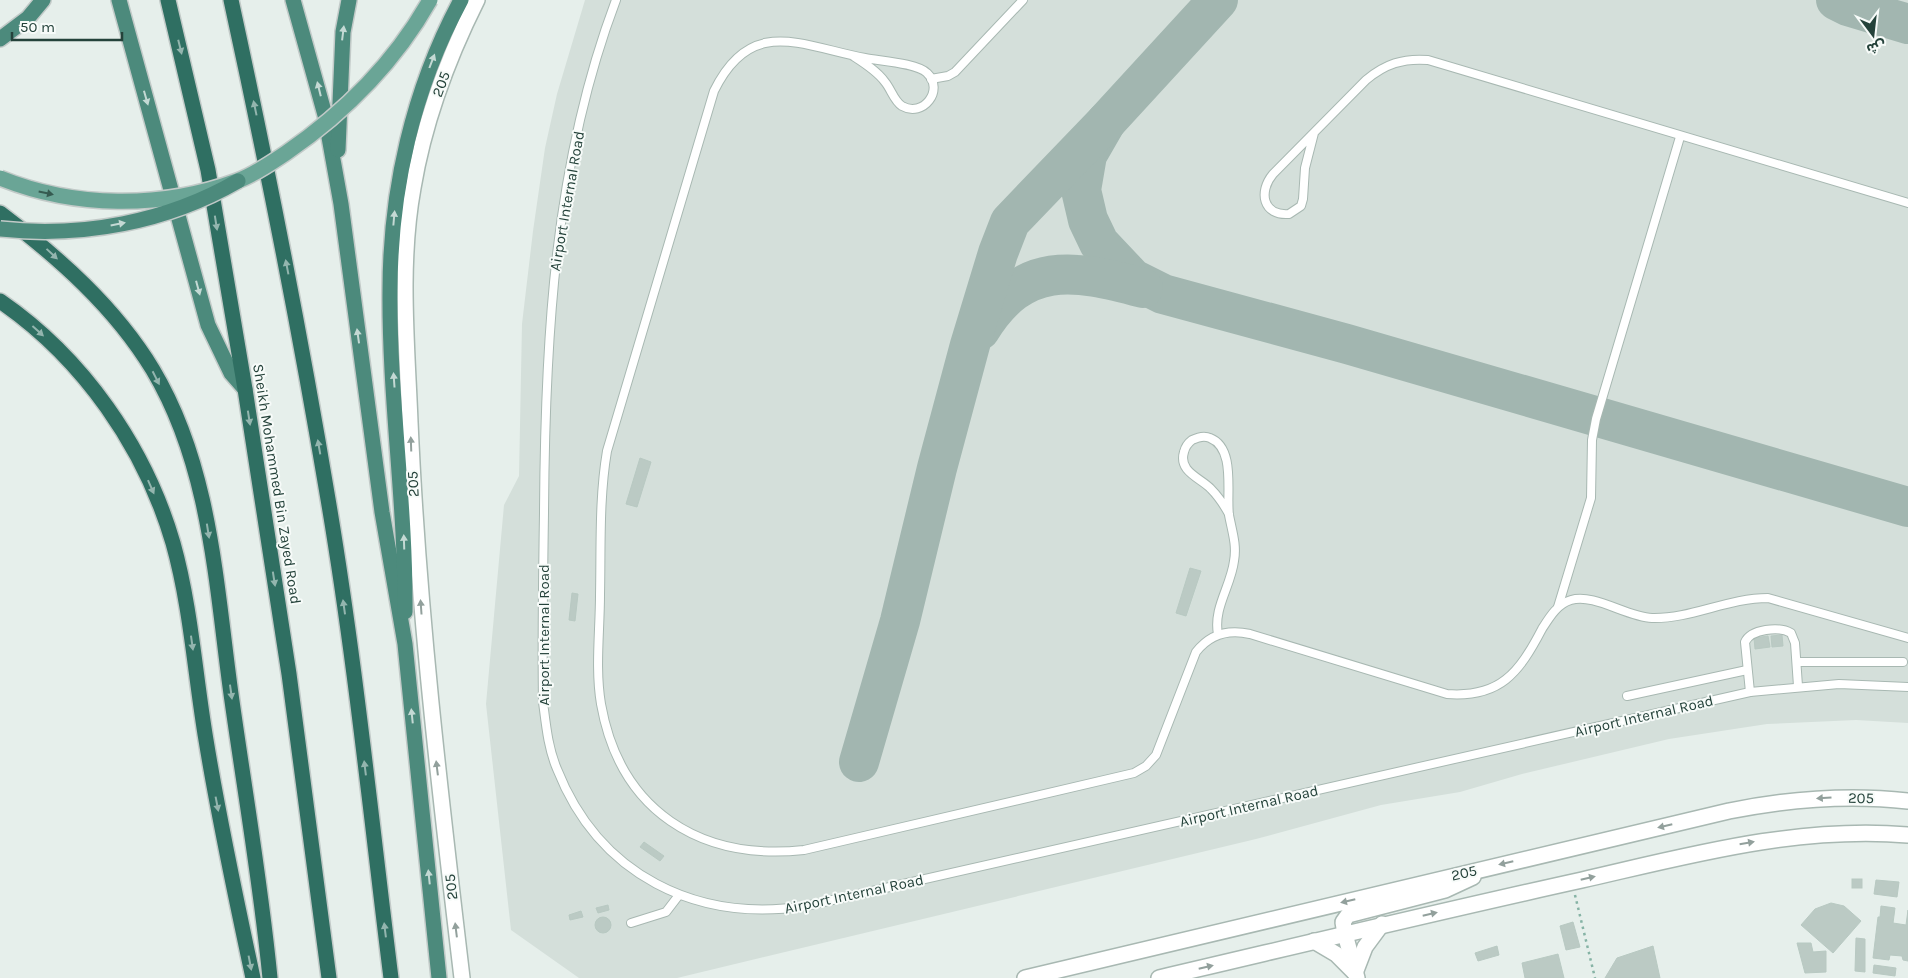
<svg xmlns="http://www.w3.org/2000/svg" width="1908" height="978" viewBox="0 0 1908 978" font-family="Karla,'Noto Sans Arabic',sans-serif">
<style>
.built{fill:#d4dfda}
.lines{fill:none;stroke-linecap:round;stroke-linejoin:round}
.taxiway{stroke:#a2b6b0;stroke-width:40}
.building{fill:#bbcac4;stroke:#b8c9c2}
.service-casing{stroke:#a8b8b2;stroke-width:10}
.minor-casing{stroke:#a8b8b2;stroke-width:18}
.tertiary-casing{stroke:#a8b8b2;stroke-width:18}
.trunk-casing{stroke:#c2cac8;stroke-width:18}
.motorway-casing{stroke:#c2cac8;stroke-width:18}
.path{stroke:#86b3a5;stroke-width:2.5;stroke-dasharray:2.5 4;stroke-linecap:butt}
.service{stroke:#fff;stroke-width:8}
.minor{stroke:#fff;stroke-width:15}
.tertiary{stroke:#fff;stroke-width:15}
.trunk{stroke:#4c8a7c;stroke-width:15}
.motorway{stroke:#2f6f62;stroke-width:15}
.primary-bridge-casing{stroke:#c2cac8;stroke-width:18;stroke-linecap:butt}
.trunk-bridge-casing{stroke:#c2cac8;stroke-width:18;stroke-linecap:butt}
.primary-bridge{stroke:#6aa596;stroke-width:15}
.trunk-bridge{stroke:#4c8a7c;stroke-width:15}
.oneway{fill:#c4d9d4}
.oneway2{fill:#93b5ae}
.oneway3{fill:#365b51}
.oneway4{fill:#92a09c}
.labels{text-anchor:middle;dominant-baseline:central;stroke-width:4;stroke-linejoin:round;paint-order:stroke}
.street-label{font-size:15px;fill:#24423a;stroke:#f7fbf9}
</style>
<rect width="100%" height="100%" fill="#e6efeb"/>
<path class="built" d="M585,0H1908V723L1856,720L1767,724L1669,739L1522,774L1460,792L1381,805L1256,839L677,978H579L511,930L486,704L504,505L519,476L522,324L533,231L545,148L557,94Z"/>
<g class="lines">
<g class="taxiway">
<path d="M1836,0L1848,6L1908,24"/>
<path d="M1106,122L1087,155L1081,190L1088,220L1099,243L1133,279L1163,294L1347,344L1908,507"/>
<path d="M980,330C1023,260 1073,269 1143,288"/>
<path d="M859,762L900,621L937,468L970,345L998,253L1010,222L1106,122L1218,0"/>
</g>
</g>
<g class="building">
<path d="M640,458L651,462L637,507L626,504Z"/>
<path d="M1190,568L1201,571L1186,616L1176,613Z"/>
<path d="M572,593L578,594L575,621L569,620Z"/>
<path d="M1782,635L1783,646L1772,647L1771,636Z"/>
<path d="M1768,636L1770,647L1755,649L1754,638Z"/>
<path d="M644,842L664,856L660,861L640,847Z"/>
<rect x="1852" y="879" width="10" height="9"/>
<path d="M1876,880L1899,882L1897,897L1874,894Z"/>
<path d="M1831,903L1844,906L1861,921L1833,953L1801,925L1815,909Z"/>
<path d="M608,905L609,910L598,913L596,908Z"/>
<path d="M1881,906L1895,908L1893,923L1906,925L1908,910V961L1903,960L1902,956L1890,955L1889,960L1873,958L1878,917H1880Z"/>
<path d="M581,911L583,917L570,920L569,915Z"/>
<circle cx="603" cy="925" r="8"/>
<path d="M1573,922L1580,947L1566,950L1560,926Z"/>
<path d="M1856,938L1865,939V972L1855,971Z"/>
<path d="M1797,943H1811L1813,952L1826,951V972L1805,973Z"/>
<path d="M1497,946L1499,955L1478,961L1475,953Z"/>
<path d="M1653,946L1660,978H1605L1617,958Z"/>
<path d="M1558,954L1564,978H1525L1522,963Z"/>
<path d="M1874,965L1896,968L1895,976L1873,973Z"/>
</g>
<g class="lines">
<defs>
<g id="service">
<path d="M616,0C554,164 545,340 544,513C543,576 542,639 543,702C546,725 548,748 557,769C599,875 696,923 806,906L1750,692L1839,684L1908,687"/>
<path d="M853,56C864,63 877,71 885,82C891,89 894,101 902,106C923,118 945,90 927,73C917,63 880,61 865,58C801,46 751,15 714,91L607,451C599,498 601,547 600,595C600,630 595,669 601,704C620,811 700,861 804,850L1134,773L1146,766L1156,755L1196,652C1210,634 1228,629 1250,634L1447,694C1500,698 1519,673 1542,629C1549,618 1557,604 1571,600C1594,593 1627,617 1652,618C1691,619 1728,598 1768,598L1908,638"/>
<path d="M931,79L948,76L955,72L1023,0"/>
<path d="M1314,133L1305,168L1303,199L1301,206L1289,214C1263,216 1258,192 1273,174L1366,80C1385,64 1403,58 1428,60L1908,203"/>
<path d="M1558,607L1591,498L1592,440L1596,419L1680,137"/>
<path d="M1218,634C1213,608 1231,586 1234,561C1237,545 1232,531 1229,515C1226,494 1236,448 1210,438C1204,435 1198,437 1192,440C1188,443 1185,448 1184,452C1178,472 1201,478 1211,489C1219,497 1224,505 1229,514"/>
<path d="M1797,662H1903"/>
<path d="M1750,692L1745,642C1751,629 1779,626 1791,633L1795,643L1798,686"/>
<path d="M1627,696L1747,670"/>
<path d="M631,923L666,912L679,895"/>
</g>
<path id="minor" d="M1345,934L1357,978"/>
<g id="tertiary">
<path d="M1345,934L1343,922L1348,915L1445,890L1473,877"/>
<path d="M1314,941L1336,954L1355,973"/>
<path d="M1355,973L1365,947L1382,924"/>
<path d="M462,978C440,793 418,608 410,422C407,345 399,265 413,188C424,122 447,60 477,0"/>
<path d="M1025,978L1729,811C1789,799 1848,794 1908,801"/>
<path d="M1159,978C1300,945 1441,911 1582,880C1691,855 1795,826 1908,835"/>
</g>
<g id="trunk">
<path d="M119,0L208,325L231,373L245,389"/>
<path d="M293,0L325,115L341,204L382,512L405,644L439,978"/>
<path d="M0,39L28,18L43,0"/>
<path d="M338,150L343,32L349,0"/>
<path d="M405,612C406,505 389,398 390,291C390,190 413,89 461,0"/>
</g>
<g id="motorway">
<path d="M168,0L208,170L245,389L289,674L329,978"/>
<path d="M231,0C267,165 300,332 328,499C355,658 371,818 391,978"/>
<path d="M0,213C58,257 115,307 153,370C212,469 216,589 232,701C245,793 261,885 270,978"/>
<path d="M0,301C83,358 145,447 173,543C191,607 195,675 206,740C219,820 236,899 253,978"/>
</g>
</defs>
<use href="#service" class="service-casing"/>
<use href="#minor" class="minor-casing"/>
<use href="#tertiary" class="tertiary-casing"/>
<use href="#trunk" class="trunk-casing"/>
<use href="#motorway" class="motorway-casing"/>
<path class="path" d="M1575,895L1595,978"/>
<use href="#service" class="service"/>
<use href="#minor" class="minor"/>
<use href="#tertiary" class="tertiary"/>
<use href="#trunk" class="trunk"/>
<use href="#motorway" class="motorway"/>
<defs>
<path id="primary-bridge" d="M0,178C74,208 161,209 237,181C254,175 271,163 286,153C344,113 395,62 430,0"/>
<path id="trunk-bridge" d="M0,229C82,238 167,222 238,181"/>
</defs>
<use href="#primary-bridge" class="primary-bridge-casing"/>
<use href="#trunk-bridge" class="trunk-bridge-casing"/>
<use href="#primary-bridge" class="primary-bridge"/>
<use href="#trunk-bridge" class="trunk-bridge"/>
</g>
<defs><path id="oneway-solid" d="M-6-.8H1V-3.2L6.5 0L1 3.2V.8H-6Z" transform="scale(1.25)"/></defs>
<g class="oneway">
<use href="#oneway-solid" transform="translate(343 33) rotate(-83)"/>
<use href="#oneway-solid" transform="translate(432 61) rotate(-69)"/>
<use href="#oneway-solid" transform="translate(319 89) rotate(-104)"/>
<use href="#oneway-solid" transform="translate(146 98) rotate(74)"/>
<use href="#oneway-solid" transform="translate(394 218) rotate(-85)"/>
<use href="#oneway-solid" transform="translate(118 224) rotate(-11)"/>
<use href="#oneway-solid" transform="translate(198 288) rotate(75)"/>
<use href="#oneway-solid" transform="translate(358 336) rotate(-98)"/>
<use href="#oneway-solid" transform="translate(394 380) rotate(-94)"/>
<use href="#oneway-solid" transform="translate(404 542) rotate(-92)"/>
<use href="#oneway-solid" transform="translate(412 716) rotate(-96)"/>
<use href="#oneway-solid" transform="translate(429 877) rotate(-96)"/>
</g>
<g class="oneway2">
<use href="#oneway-solid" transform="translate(180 47) rotate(76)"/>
<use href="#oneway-solid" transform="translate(255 108) rotate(-102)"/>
<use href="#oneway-solid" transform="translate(216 223) rotate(81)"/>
<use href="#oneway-solid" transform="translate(52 254) rotate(43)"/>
<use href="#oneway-solid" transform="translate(287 267) rotate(-101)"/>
<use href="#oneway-solid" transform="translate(38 331) rotate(42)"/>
<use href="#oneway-solid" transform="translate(156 378) rotate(63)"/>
<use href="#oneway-solid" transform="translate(249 418) rotate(81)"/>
<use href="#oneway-solid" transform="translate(319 447) rotate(-100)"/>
<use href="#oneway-solid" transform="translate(151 487) rotate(66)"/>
<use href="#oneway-solid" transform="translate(208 531) rotate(81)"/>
<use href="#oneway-solid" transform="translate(274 579) rotate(81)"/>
<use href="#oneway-solid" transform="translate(344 607) rotate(-98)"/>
<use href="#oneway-solid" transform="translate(192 643) rotate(82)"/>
<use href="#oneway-solid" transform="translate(231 692) rotate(82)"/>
<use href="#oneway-solid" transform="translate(365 768) rotate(-97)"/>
<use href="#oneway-solid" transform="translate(217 804) rotate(79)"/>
<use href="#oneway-solid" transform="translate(385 930) rotate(-97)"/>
<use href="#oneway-solid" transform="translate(250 963) rotate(79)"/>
</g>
<use class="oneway3" href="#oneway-solid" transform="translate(46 193) rotate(12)"/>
<g class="oneway4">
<use href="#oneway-solid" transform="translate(411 444) rotate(-92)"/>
<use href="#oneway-solid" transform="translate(421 607) rotate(-94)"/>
<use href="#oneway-solid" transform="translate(437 768) rotate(-97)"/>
<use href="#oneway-solid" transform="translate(1824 798) rotate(176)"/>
<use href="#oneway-solid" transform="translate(1665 826) rotate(167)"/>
<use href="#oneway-solid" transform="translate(1747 843) rotate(-10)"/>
<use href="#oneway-solid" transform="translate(1506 863) rotate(167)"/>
<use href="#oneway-solid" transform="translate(1588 878) rotate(-13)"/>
<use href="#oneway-solid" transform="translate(1348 901) rotate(167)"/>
<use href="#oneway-solid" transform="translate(1430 914) rotate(-13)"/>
<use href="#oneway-solid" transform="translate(456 930) rotate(-97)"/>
<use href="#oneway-solid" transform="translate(1206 967) rotate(-13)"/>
</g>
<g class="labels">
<g class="street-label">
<text transform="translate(441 84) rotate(-70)">205</text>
<text transform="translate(567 201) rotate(-80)">Airport Internal Road</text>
<text transform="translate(277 484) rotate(81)">Sheikh Mohammed Bin Zayed Road</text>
<text transform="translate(413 484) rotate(-93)">205</text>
<text transform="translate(544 635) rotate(-90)">Airport Internal Road</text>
<text transform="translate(1644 716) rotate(-13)">Airport Internal Road</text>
<text transform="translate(1861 798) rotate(1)">205</text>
<text transform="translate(1249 806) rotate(-13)">Airport Internal Road</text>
<text transform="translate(1464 873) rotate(-13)">205</text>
<text transform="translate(451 887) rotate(-97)">205</text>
<text transform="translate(854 894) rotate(-12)">Airport Internal Road</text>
</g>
</g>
<g transform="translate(1873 35) rotate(165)" stroke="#f7fbf9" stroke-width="4" paint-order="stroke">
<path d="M0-4L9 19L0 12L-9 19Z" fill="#24423a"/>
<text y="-8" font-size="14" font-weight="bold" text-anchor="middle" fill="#24423a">ش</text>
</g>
<path d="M12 32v8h110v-8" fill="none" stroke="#24423a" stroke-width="2.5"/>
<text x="20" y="32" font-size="15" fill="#24423a" stroke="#f7fbf9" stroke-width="4" paint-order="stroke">50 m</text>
</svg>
